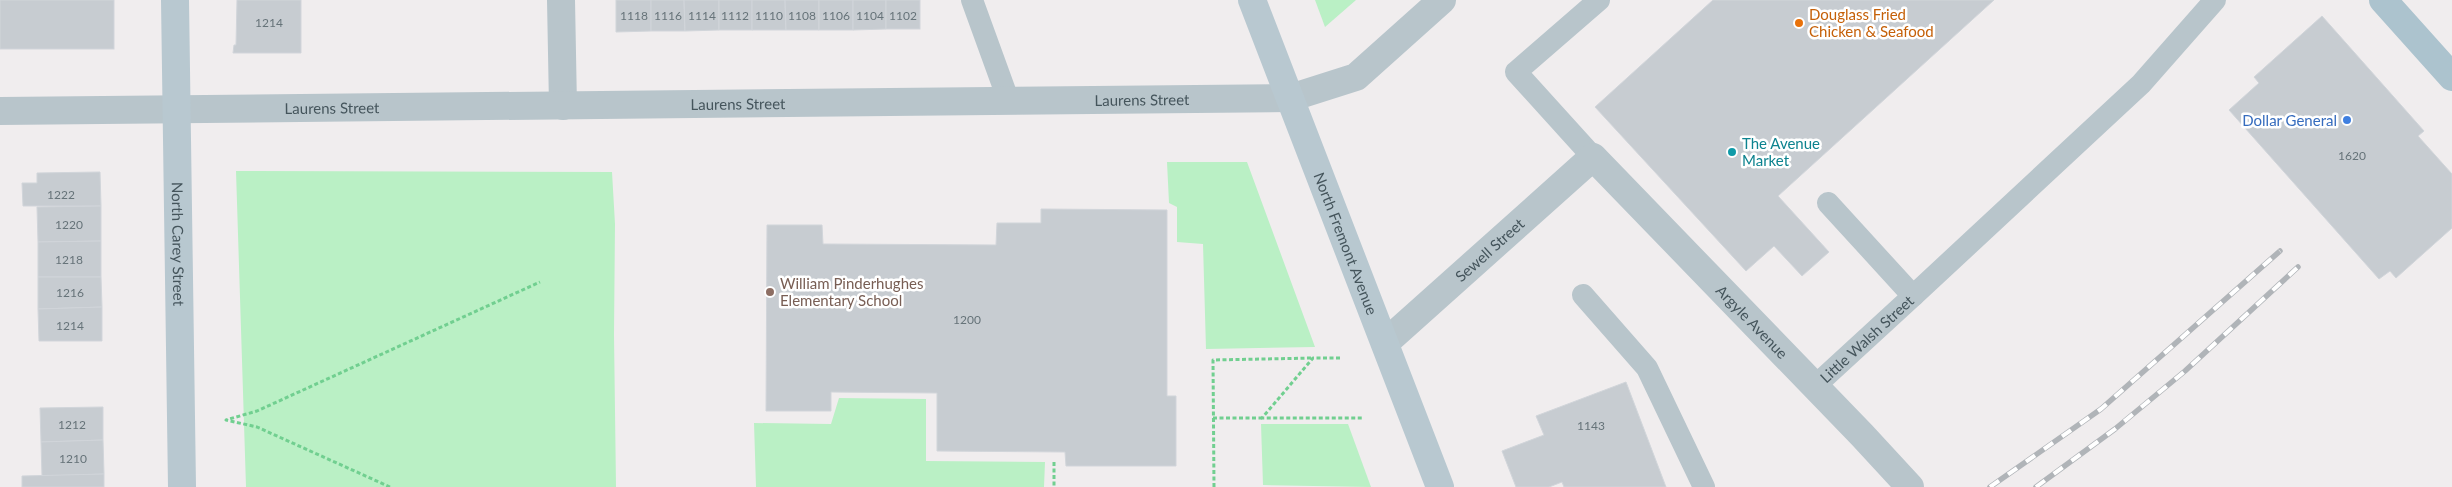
<svg xmlns="http://www.w3.org/2000/svg" width="2452" height="487" viewBox="0 0 2452 487" font-family="Lato,sans-serif">
<style>
.green{fill:#baf0c5}
.building{fill:#c7ccd1;stroke:#d1d5da}
.lines{fill:none;stroke-linecap:round;stroke-linejoin:round}
.path{stroke:#71cf90;stroke-width:3;stroke-dasharray:4 2.5;stroke-linecap:butt}
.service{stroke:#b8c5cb;stroke-width:22}
.minor{stroke:#b8c5cb;stroke-width:28}
.tertiary{stroke:#b8c5cb;stroke-width:28}
.secondary{stroke:#b8c8d0;stroke-width:28}
.primary{stroke:#acc3ce;stroke-width:28}
.rail-casing{stroke:#b0b4b8;stroke-width:5.5}
.rail{stroke:#fff;stroke-width:4;stroke-dasharray:11;stroke-linecap:butt}
.food-dot{fill:#e8710a;stroke:#fff;stroke-width:2}
.shop-dot{fill:#3f7fe0;stroke:#fff;stroke-width:2}
.culture-dot{fill:#0f9aa8;stroke:#fff;stroke-width:2}
.education-dot{fill:#8d6e63;stroke:#fff;stroke-width:2}
.labels{text-anchor:middle;dominant-baseline:central;stroke-width:5;stroke-linejoin:round;paint-order:stroke}
.number-label{font-size:12px;fill:#667379}
.food-label{font-size:15px;fill:#c56008;stroke:#fff;text-anchor:start}
.street-label{font-size:15px;fill:#45555c;stroke:#fff}
.shop-label{font-size:15px;fill:#366cbe;stroke:#fff;text-anchor:end}
.culture-label{font-size:15px;fill:#0d838f;stroke:#fff;text-anchor:start}
.education-label{font-size:15px;fill:#785e54;stroke:#fff;text-anchor:start}
</style>
<rect width="100%" height="100%" fill="#f0edee"/>
<g class="green">
<path d="M1315,0H1356L1325,27Z"/>
<path d="M1167,162H1247L1315,347L1206,349L1203,244L1177,242V207L1169,203Z"/>
<path d="M236,171L612,172L615,224L614,335L616,487H246Z"/>
<path d="M839,398L926,399V461L1045,462L1044,487H756L754,423L831,424Z"/>
<path d="M1261,424H1348L1371,487L1263,485Z"/>
</g>
<g class="building">
<rect x="0" y="0" width="114" height="49"/>
<path d="M237,0H301V53H233L234,45H236Z"/>
<path d="M616,0H651V31L616,32Z"/>
<path d="M651,0H684L685,31H651Z"/>
<path d="M684,0H719V30L685,31Z"/>
<rect x="719" y="0" width="33" height="30"/>
<path d="M752,0H785L786,30H752Z"/>
<path d="M785,0H819V30H786Z"/>
<rect x="819" y="0" width="34" height="30"/>
<path d="M853,0H886V29L853,30Z"/>
<rect x="886" y="0" width="34" height="29"/>
<path d="M1713,0H1994L1778,196L1829,252L1802,276L1774,246L1746,271L1595,107Z"/>
<path d="M2322,16L2424,131L2418,136L2452,174V228L2396,278L2390,271L2379,279L2229,110L2259,83L2254,77Z"/>
<path d="M100,172L101,206H23L22,183H37V173Z"/>
<path d="M101,206V241L38,242L37,207Z"/>
<path d="M1041,209L1167,210V396H1176V466H1066L1065,452L937,451V393L831,392V411H766L767,225H822L823,244L996,245L997,223H1041Z"/>
<path d="M101,241V277H38V242Z"/>
<path d="M38,277H101L102,307L38,309Z"/>
<path d="M102,307V341H39L38,309Z"/>
<path d="M1626,382L1666,487H1564L1562,482L1549,487H1516L1502,451L1544,435L1536,416Z"/>
<path d="M103,407V440L41,442L40,408Z"/>
<path d="M103,440L104,474L42,476L41,442Z"/>
<path d="M104,474V487H22V476Z"/>
</g>
<g class="lines">
<g class="path">
<path d="M1340,358H1313L1262,418H1363"/>
<path d="M1213,418H1262"/>
<path d="M1054,462V487"/>
<path d="M390,487L257,427L226,420L257,411L540,282"/>
<path d="M1214,487L1213,360L1313,358"/>
</g>
<g class="service">
<path d="M972,0L1009,102"/>
<path d="M1593,157L1516,72L1599,0"/>
<path d="M1583,295L1647,368L1704,487"/>
<path d="M1913,296L2141,84L2215,0"/>
<path id="s1" d="M1815,386L1913,296L1828,203"/>
</g>
<g class="minor">
<path d="M561,0L563,106"/>
<path id="s2" d="M1385,343L1593,157L1862,435L1910,487"/>
</g>
<path class="tertiary" id="s3" d="M0,111L1290,98L1356,77L1442,0"/>
<g class="secondary">
<path id="s4" d="M175,0L182,487"/>
<path id="s5" d="M1252,0L1440,487"/>
</g>
<path class="primary" d="M2383,0L2452,77"/>
<defs>
<g id="rail">
<path d="M1990,487L2101,409L2280,251"/>
<path d="M2036,487L2115,429L2185,371L2298,267"/>
</g>
</defs>
<use href="#rail" class="rail-casing"/>
<use href="#rail" class="rail"/>
</g>
<circle class="food-dot" cx="1799" cy="23" r="5"/>
<circle class="shop-dot" cx="2347" cy="120" r="5"/>
<circle class="culture-dot" cx="1732" cy="152" r="5"/>
<circle class="education-dot" cx="770" cy="292" r="5"/>
<g class="labels">
<g class="number-label">
<text x="634" y="15">1118</text>
<text x="668" y="15">1116</text>
<text x="702" y="15">1114</text>
<text x="735" y="15">1112</text>
<text x="769" y="15">1110</text>
<text x="802" y="15">1108</text>
<text x="836" y="15">1106</text>
<text x="870" y="15">1104</text>
<text x="903" y="15">1102</text>
<text x="269" y="22">1214</text>
<text x="2352" y="155">1620</text>
<text x="61" y="194">1222</text>
<text x="69" y="224">1220</text>
<text x="69" y="259">1218</text>
<text x="70" y="292">1216</text>
<text x="967" y="319">1200</text>
<text x="70" y="325">1214</text>
<text x="72" y="424">1212</text>
<text x="1591" y="425">1143</text>
<text x="73" y="458">1210</text>
</g>
<g class="food-label">
<text x="1809" y="14">Douglass Fried<tspan x="1809" dy="17">Chicken &amp; Seafood</tspan></text>
</g>
<g class="street-label">
<text stroke="none"><textPath href="#s3" startOffset="1142">Laurens Street</textPath></text>
<text stroke="none"><textPath href="#s3" startOffset="738">Laurens Street</textPath></text>
<text stroke="none"><textPath href="#s3" startOffset="332">Laurens Street</textPath></text>
<text stroke="none"><textPath href="#s5" startOffset="261">North Fremont Avenue</textPath></text>
<text stroke="none"><textPath href="#s4" startOffset="244">North Carey Street</textPath></text>
<text stroke="none"><textPath href="#s2" startOffset="140">Sewell Street</textPath></text>
<text stroke="none"><textPath href="#s2" startOffset="508">Argyle Avenue</textPath></text>
<text stroke="none"><textPath href="#s1" startOffset="70">Little Walsh Street</textPath></text>
</g>
<g class="shop-label">
<text x="2337" y="120">Dollar General</text>
</g>
<g class="culture-label">
<text x="1742" y="143">The Avenue<tspan x="1742" dy="17">Market</tspan></text>
</g>
<g class="education-label">
<text x="780" y="283">William Pinderhughes<tspan x="780" dy="17">Elementary School</tspan></text>
</g>
</g>
</svg>
